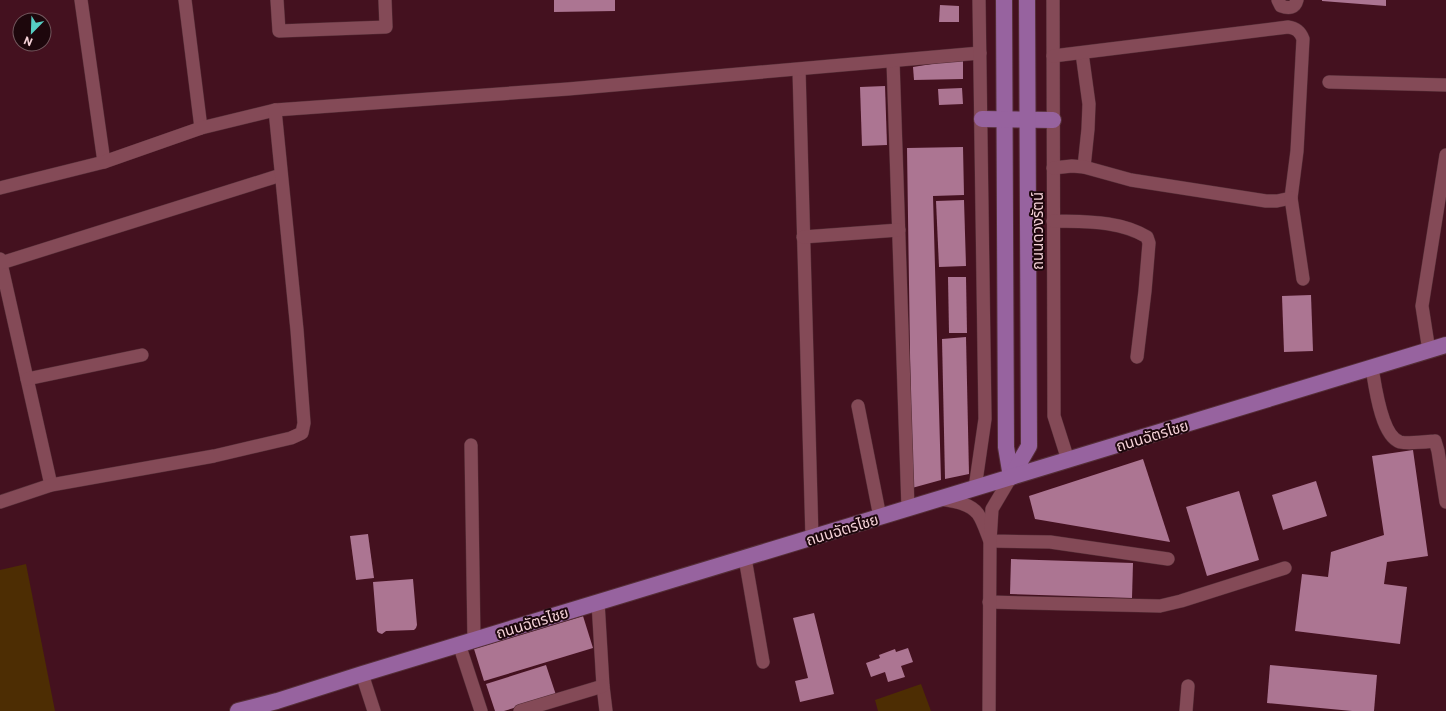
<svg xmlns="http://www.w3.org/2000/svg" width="1446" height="711" viewBox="0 0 1446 711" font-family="Commissioner,'Noto Sans Thai',sans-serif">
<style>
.green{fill:#4d2d03}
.building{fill:#ac7592}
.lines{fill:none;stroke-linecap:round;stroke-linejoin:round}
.minor-casing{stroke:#552e37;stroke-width:14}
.major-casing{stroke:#552e37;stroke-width:18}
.minor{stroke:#844a57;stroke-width:13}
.major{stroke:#97639f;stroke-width:16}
.labels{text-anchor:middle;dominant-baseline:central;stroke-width:4;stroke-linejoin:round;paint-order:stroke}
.street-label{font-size:15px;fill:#f5d2d8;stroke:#1d070c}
</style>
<rect width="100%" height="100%" fill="#44111f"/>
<g class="green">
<path d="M26,564L55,711H0V570Z"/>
<path d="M921,684L931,711H878L875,700Z"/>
</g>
<g class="building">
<path d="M554,0H615V11L554,12Z"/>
<path d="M1322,0H1386V6L1322,1Z"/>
<path d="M940,5L959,6V22H939Z"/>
<path d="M963,59V79L914,80L913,67Z"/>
<path d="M885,86L887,145L862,146L860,87Z"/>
<path d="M962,88L963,104L939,105L938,89Z"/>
<path d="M963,147L964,195L933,196L941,480L912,488L907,148Z"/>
<path d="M964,200L966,266L939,267L936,201Z"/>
<path d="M948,277H966L967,333H949Z"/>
<path d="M1311,295L1313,351L1284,352L1282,296Z"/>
<path d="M966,337L969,474L945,479L942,339Z"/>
<path d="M1413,450L1428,556L1387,562L1384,584L1407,587L1400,644L1295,631L1302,574L1328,577L1331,552L1384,535L1372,456Z"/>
<path d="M1143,459L1170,542L1035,519L1029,496Z"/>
<path d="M1316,481L1327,516L1283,530L1272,495Z"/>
<path d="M1239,491L1259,560L1207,576L1186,507Z"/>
<path d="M368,534L374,578L356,580L350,536Z"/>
<path d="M1011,559L1133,563L1132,598L1010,594Z"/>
<path d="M413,579L417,625L416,628L414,630L386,631L382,634L379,633L377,631L373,582Z"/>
<path d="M814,613L834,694L800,702L795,681L808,678L793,618Z"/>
<path d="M583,616L593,648L484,681L474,649Z"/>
<path d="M908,648L913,662L901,666L905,677L888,682L885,672L871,677L866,663L880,658L879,655L895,649L896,652Z"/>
<path d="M546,665L556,695L504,711H495L486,684Z"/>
<path d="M1270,665L1377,675L1374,711H1352L1267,703Z"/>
</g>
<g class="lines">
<defs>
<g id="minor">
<path d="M81,0L104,162"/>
<path d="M185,0L201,128"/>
<path d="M277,0L279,31L386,27L385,0"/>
<path d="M1053,0L1054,416L1068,460"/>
<path d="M1278,0L1281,6C1289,9 1295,8 1297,0"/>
<path d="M1082,53L1089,104L1088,129L1084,167"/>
<path d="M1053,56L1288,27C1296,28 1300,31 1303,39L1297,151L1291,198L1277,201H1266L1131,180L1084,167L1072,166L1053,168"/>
<path d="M893,61L908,508"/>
<path d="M799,70L812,538"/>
<path d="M1329,82L1446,85"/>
<path d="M0,188L104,162L201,128L275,110L568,89L980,53"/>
<path d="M1291,198L1303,279"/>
<path d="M1053,221C1085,222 1119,220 1147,237L1149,243L1145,291L1137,357"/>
<path d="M803,237L899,230"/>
<path d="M0,259L51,485"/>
<path d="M1,263L281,175"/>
<path d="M1429,351L1422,306L1446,155"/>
<path d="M1372,368C1375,385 1381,436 1400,442C1409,444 1425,442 1435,441L1438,451L1446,502"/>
<path d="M27,379L142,355"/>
<path d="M858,406L880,517"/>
<path d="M471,445L474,640"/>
<path d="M975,488L985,419L979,0"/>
<path d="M940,499C953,501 970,503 978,514C983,521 987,534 990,541L1050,542L1168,559"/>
<path d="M0,502L51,485L214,456L291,438L302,433L304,423L297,330L275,110"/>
<path d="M745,558L763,662"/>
<path d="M598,602L603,686L606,711"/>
<path d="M989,602L1160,606L1181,601L1285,568"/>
<path d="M459,644L481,711"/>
<path d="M362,674L374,711"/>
<path d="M520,711L603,686"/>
<path d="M989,711L990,541L992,509L1011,477"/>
<path d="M1186,711L1188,686"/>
</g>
<g id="major">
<path d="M1004,0L1006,447L1011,477"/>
<path d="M982,119L1053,120"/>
<path d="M1011,477L1029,446L1027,0"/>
<path d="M238,711L277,701L362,674L1446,345"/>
</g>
</defs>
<use href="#minor" class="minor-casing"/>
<use href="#major" class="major-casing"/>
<use href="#minor" class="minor"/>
<use href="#major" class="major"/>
</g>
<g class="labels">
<g class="street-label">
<text transform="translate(1037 231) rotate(-90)">ถนนดวงรัตน์</text>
<text transform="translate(1152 435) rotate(-17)">ถนนฉัตรไชย</text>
<text transform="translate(842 529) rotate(-17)">ถนนฉัตรไชย</text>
<text transform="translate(532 622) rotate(-17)">ถนนฉัตรไชย</text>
</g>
</g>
<g transform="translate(32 32) rotate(203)"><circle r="19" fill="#1d070c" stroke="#73585e"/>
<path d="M0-3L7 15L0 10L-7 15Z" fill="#56cec3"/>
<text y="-6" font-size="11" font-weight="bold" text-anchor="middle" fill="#f5d2d8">N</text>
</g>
</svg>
